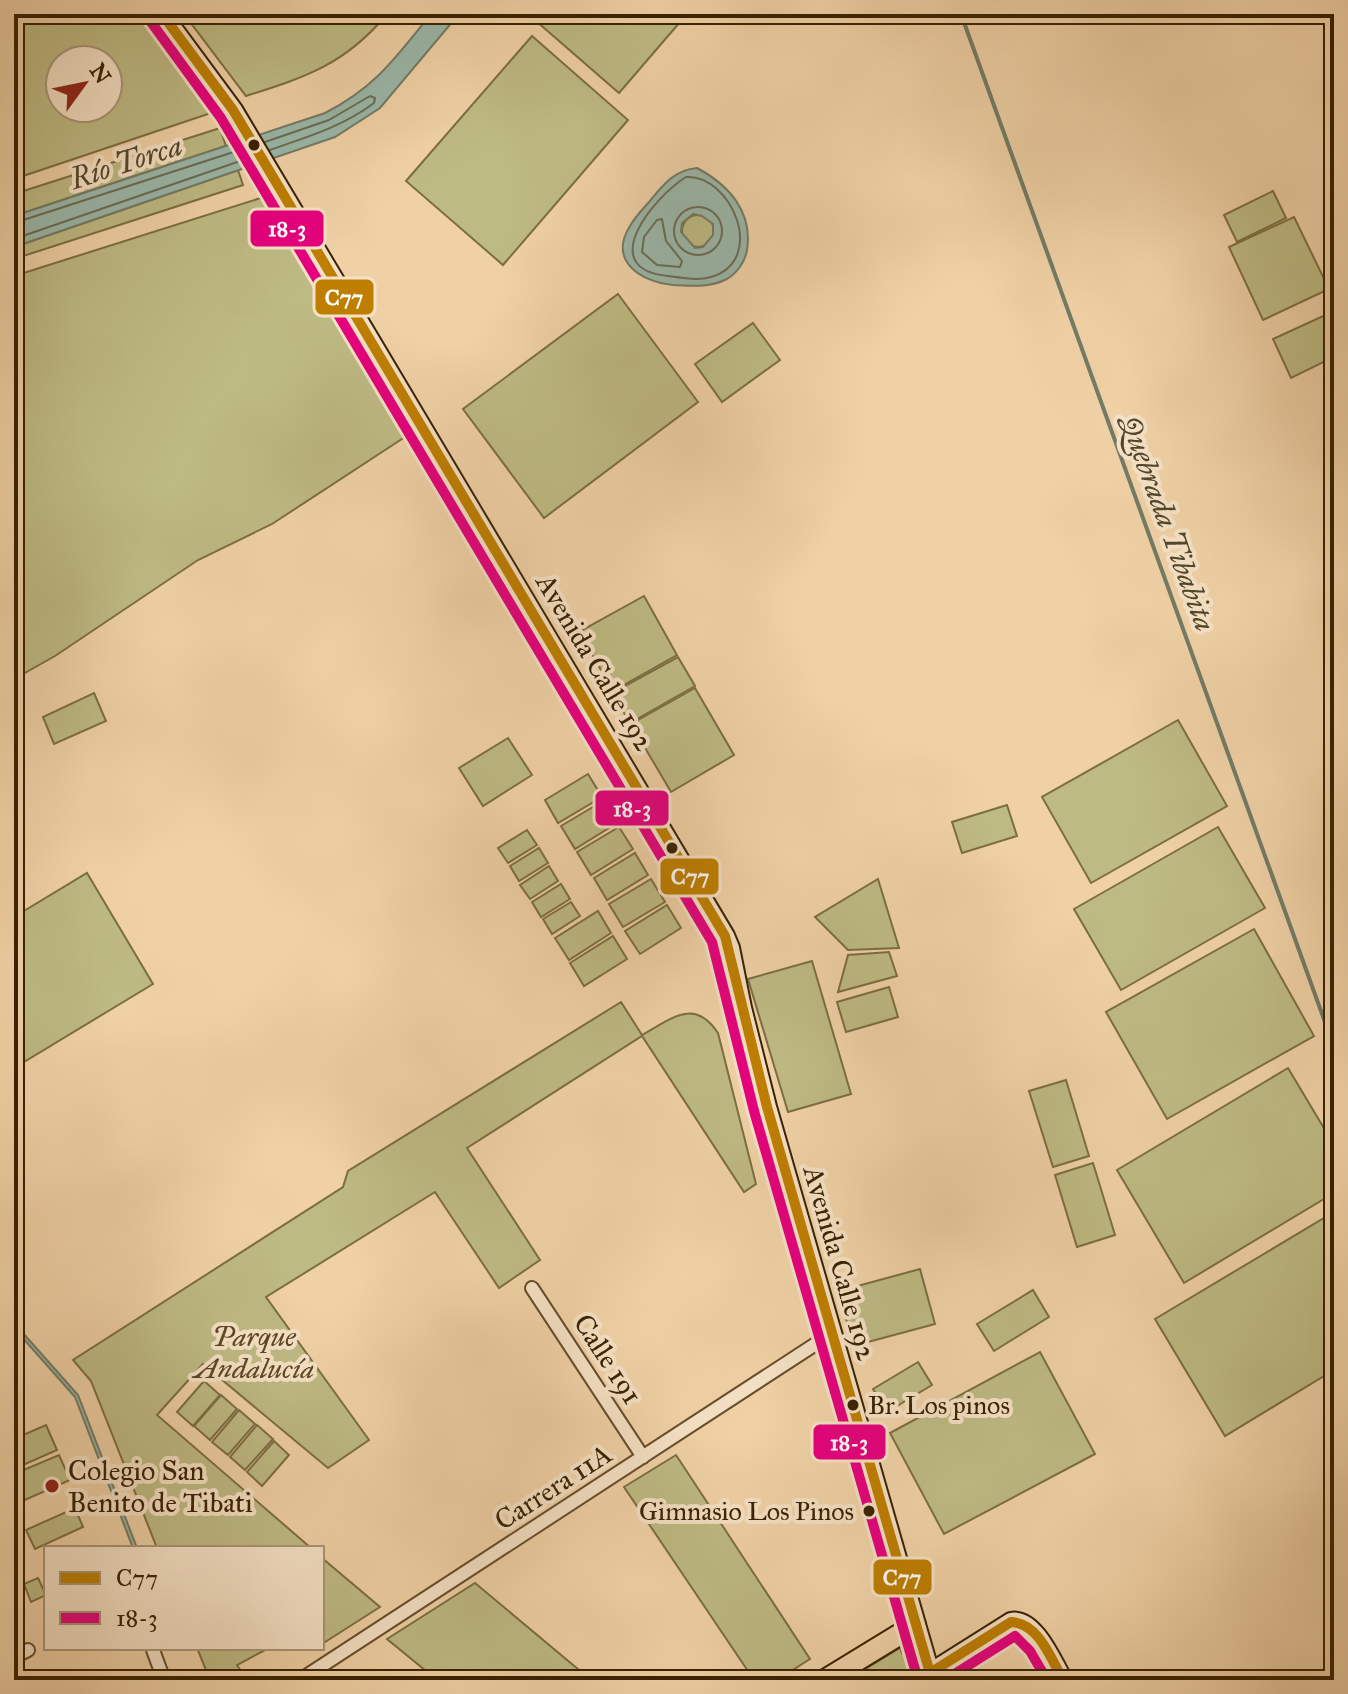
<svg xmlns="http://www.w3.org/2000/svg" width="1348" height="1694" viewBox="0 0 1348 1694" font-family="'IM FELL Great Primer',serif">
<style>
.green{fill:#beba83;stroke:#7c6e42;stroke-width:2;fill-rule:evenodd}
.water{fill:#9ab7a9;stroke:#737b66;stroke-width:2;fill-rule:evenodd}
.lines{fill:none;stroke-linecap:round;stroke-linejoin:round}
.shore{stroke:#6a6c55;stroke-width:2}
.stream{stroke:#737b66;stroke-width:4}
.minor-casing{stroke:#674d2a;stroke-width:16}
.secondary-casing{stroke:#392101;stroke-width:22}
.primary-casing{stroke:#392101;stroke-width:24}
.minor{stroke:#f5e1c5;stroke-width:12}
.secondary{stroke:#f5e1c5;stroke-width:18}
.primary{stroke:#f0d1a6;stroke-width:20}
.bus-1-casing{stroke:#f5e1c5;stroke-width:16}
.bus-2-casing{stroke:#f5e1c5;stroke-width:16}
.bus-1{stroke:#be7e00;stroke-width:10}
.bus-2{stroke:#e5007d;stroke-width:10}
.bus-dot{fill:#392101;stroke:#f5e1c5;stroke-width:3}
.poi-dot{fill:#8f2418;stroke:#f5e1c5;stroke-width:3}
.labels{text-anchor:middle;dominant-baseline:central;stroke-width:8;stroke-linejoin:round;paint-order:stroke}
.bus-label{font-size:26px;fill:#392101;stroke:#f5e1c5;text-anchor:start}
.street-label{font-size:28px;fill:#392101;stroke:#f5e1c5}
.park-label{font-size:28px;font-style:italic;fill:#5a4722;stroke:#f5e1c5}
.poi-label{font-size:28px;fill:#392101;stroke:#f5e1c5;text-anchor:start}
.water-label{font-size:30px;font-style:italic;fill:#51462b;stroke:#f5e1c5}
.line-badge{stroke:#f5e1c5;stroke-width:3}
.badge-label{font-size:22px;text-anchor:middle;font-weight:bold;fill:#fff}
</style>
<rect width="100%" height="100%" fill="#f0d1a6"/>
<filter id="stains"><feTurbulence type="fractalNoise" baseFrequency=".0025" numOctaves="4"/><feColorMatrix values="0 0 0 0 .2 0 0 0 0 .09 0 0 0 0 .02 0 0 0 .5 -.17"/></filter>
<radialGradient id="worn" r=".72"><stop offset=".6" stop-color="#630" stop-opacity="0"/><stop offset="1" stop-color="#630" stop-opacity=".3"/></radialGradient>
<g class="green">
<path d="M14,14H145L217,111L14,179ZM60,60H108V108H60Z"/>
<path d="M184,14H387C346,64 306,77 246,96Z"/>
<path d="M528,14H687L619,93Z"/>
<path d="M532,36L628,120L503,265L406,181Z"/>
<path d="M220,128L226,146L14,216V194Z"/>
<path d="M238,170L243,185L14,259V247Z"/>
<path d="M1273,191L1286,218L1237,242L1224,215Z"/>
<path d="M267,196L408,435L272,524L198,560L55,656L14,679V276Z"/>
<circle cx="698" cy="231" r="16"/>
<path d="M1294,217L1329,289L1263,320L1229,247Z"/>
<path d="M618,294L698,402L544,518L463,409Z"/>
<path d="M1334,311V357L1291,378L1273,339Z"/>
<path d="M753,323L780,360L722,402L695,364Z"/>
<path d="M644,596L677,655L613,691L579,632Z"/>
<path d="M678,657L695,686L630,723L612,693Z"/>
<path d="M695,688L734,755L671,792L631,724Z"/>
<path d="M94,693L106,721L54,744L43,717Z"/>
<path d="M1178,720L1227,806L1091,883L1042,797Z"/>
<path d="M508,738L532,775L483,806L459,768Z"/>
<path d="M588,774L602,797L558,823L545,800Z"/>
<path d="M603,801L617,823L575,849L561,826Z"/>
<path d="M1007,805L1017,836L962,853L952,822Z"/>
<path d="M619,827L633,849L591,875L577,852Z"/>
<path d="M1218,827L1265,908L1121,990L1074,909Z"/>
<path d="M527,830L537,845L508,863L498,848Z"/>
<path d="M539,848L548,863L519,881L510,866Z"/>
<path d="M635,853L648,875L607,900L594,878Z"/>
<path d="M549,866L558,881L530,899L520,885Z"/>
<path d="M87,873L153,984L14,1068V917Z"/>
<path d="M651,879L665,902L623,927L609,904Z"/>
<path d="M878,879L899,948L848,950L815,917Z"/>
<path d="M561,884L570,899L541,917L532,902Z"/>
<path d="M571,902L580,916L552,934L543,919Z"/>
<path d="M667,905L681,928L640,954L625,931Z"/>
<path d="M598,911L611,933L569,960L555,938Z"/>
<path d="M1254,929L1314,1036L1167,1119L1106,1012Z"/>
<path d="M613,936L627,959L584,986L570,963Z"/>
<path d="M889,952L897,976L838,992L848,955Z"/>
<path d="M812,961L851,1094L788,1112L748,979Z"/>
<path d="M889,987L898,1017L846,1032L837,1002Z"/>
<path d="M621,1002L642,1035C671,1019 694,997 718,1033L756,1184L744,1192L642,1036L467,1148L540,1260L499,1288L435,1192L266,1297L369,1440L328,1468L203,1364L157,1415L311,1548H157L91,1381L73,1360L343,1187L348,1171Z"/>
<path d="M1288,1068L1334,1145V1193L1184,1283L1117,1170Z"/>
<path d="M1066,1080L1089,1156L1053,1167L1029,1091Z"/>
<path d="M1093,1163L1115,1235L1077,1247L1055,1175Z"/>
<path d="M1334,1212V1370L1225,1436L1155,1319Z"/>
<path d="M920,1269L935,1324L853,1346L839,1291Z"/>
<path d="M1033,1290L1049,1317L994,1351L977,1324Z"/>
<path d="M1040,1352L1095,1454L944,1534L890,1433Z"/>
<path d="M918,1362L932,1385L887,1412L873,1389Z"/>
<path d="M204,1381L220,1395L193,1426L177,1412Z"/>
<path d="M221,1395L237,1409L210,1440L194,1426Z"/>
<path d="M239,1410L255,1424L228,1455L212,1442Z"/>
<path d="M46,1425L57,1450L14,1469V1439Z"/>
<path d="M257,1425L273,1439L245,1470L230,1457Z"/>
<path d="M274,1441L289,1455L262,1486L247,1472Z"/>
<path d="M59,1455L70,1480L25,1500L14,1474Z"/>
<path d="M676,1455L810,1659L777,1680H754L624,1487Z"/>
<path d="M75,1508L83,1527L35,1549L26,1530Z"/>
<path d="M322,1558L380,1607L322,1644Z"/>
<path d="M38,1578L46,1595L31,1602L24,1584Z"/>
<path d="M475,1583L591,1680H437L387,1639Z"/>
<path d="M197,1648H269L237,1665L247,1680H210Z"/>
<path d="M900,1648L902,1653L910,1648L916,1665L900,1680H847Z"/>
</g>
<g class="water">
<path d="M431,14H459L380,108L335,137L14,247V216L325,113C376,87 396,57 431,14Z"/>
<path d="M697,168C729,185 753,212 747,250C745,262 737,273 727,279C709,288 692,286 673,285C641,282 608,261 630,226C635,217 642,210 649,202C663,185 674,170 697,168ZM693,214L702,216L713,224V235L703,247L695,248L681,232L682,223Z"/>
<path d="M14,1323L78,1395L137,1548H133L75,1397L14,1328Z"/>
</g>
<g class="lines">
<g class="shore">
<path d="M265,142L329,120L370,96L375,98L374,103C342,127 307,137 270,150"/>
<path d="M686,177C731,174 768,260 711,277C698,281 682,278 668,276C594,269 654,197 686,177Z"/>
<circle cx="698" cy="231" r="24"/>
<path d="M662,219L666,241L682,261L680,267L657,265L642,252L644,237L657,220Z"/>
<path d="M14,223L243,149"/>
<path d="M14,239L249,158"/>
</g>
<path class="stream" d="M961,14L1334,1047"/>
<defs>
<g id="minor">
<path d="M532,1288L643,1457"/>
<path d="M153,1650L164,1680"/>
<path d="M14,1657L28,1650"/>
<path d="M300,1680L831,1334"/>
</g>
<path id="secondary" d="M162,14L233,110L725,936L730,948L742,1008L767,1107L930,1673L1011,1622C1034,1617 1053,1663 1063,1680"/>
<g id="primary">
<path d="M825,1680L915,1625"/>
<path d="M918,1680L930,1673"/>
</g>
</defs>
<use href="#minor" class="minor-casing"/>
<use href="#secondary" class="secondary-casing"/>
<use href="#primary" class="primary-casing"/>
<use href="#minor" class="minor"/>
<use href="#secondary" class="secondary"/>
<use href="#primary" class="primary"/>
<defs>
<path id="bus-1" d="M162,14L233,110L725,936L767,1107L930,1673L1011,1622C1039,1623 1051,1659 1063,1680"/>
<g id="bus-2">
<path d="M151,22L221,118L712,942L754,1111L918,1680"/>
<path d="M945,1680L1015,1636L1030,1651L1047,1680"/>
</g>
</defs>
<use href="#bus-1" class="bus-1-casing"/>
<use href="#bus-2" class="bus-2-casing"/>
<use href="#bus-1" class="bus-1"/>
<use href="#bus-2" class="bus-2"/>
</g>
<g class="bus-dot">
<circle cx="254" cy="145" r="7"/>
<circle cx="672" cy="848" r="7"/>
<circle cx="853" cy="1405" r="7"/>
<circle cx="869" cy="1511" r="7"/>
</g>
<circle class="poi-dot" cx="52" cy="1486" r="8"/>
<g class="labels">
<g class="bus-label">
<text x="868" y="1405">Br. Los pinos</text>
<text x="854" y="1511" text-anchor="end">Gimnasio Los Pinos</text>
</g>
<g class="street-label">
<text transform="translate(595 662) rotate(59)">Avenida Calle 192</text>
<text transform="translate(840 1263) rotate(74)">Avenida Calle 192</text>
<text transform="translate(608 1359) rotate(57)">Calle 191</text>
<text transform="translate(553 1487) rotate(-33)">Carrera 11A</text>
</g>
<g class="park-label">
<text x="254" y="1336">Parque<tspan x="254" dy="32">Andalucía</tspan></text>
</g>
<g class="poi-label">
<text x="68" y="1470">Colegio San<tspan x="68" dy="32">Benito de Tibati</tspan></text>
</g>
<g class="water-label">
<text transform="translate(126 162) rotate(-18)">Río Torca</text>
<text transform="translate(1168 523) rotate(70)">Quebrada Tibabita</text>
</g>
</g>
<g class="line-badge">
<rect x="249" y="209" width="76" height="39" rx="8" fill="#e5007d"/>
<rect x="314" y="278" width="61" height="38" rx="8" fill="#be7e00"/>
<rect x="594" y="789" width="76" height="38" rx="8" fill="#e5007d"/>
<rect x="659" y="857" width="61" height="39" rx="8" fill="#be7e00"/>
<rect x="812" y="1423" width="75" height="38" rx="8" fill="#e5007d"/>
<rect x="872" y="1558" width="61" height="38" rx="8" fill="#be7e00"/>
</g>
<g class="badge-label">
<text x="287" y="236">18-3</text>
<text x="344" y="305">C77</text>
<text x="632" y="816">18-3</text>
<text x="690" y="884">C77</text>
<text x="849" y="1450">18-3</text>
<text x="902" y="1585">C77</text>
</g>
<rect width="1348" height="1694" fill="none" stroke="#f0d1a6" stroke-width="48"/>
<rect x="16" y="16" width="1316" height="1662" fill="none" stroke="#392101" stroke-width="4"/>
<rect x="24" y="24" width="1300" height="1646" fill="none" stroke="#392101" stroke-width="2"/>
<rect x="44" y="1546" width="280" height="104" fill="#f5e1c5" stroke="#aa9477" stroke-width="2"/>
<rect x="60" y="1572" width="40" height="12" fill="#be7e00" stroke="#aa9477" stroke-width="2"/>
<text x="116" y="1586" font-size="24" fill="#392101">C77</text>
<rect x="60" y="1612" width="40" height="12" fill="#e5007d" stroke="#aa9477" stroke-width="2"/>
<text x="116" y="1626" font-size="24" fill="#392101">18-3</text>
<g transform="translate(84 84) rotate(57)"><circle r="38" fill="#f5e1c5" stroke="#aa9477" stroke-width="2"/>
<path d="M0-6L14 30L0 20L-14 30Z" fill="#8f2418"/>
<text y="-12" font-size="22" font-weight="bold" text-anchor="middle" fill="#392101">N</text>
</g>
<rect width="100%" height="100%" filter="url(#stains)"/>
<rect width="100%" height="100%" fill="url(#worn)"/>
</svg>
